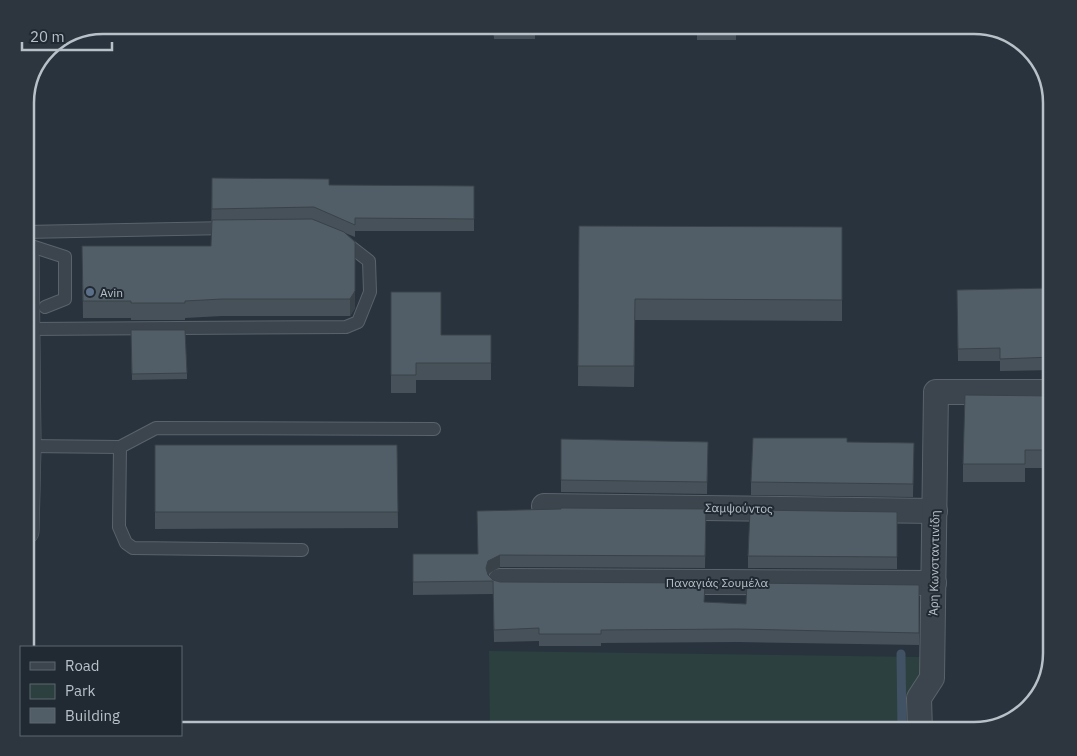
<svg xmlns="http://www.w3.org/2000/svg" width="1077" height="756" viewBox="0 0 1077 756" font-family="'IBM Plex Sans',sans-serif">
<style>
.green{fill:#2b403f}
.lines{fill:none;stroke-linecap:round;stroke-linejoin:round}
.stream{stroke:#405264;stroke-width:9}
.service-casing{stroke:#5a636b;stroke-width:14}
.minor-casing{stroke:#5a636b;stroke-width:26}
.tertiary-casing{stroke:#5a636b;stroke-width:29}
.service{stroke:#3c454d;stroke-width:12}
.minor{stroke:#3c454d;stroke-width:24}
.tertiary{stroke:#3c454d;stroke-width:28}
.wall{fill:#475159}
.shaded-wall{fill:#394248}
.building{fill:#525e67;stroke:#394248}
.service-dot{fill:#5c6f8a;stroke:#212a32;stroke-width:2}
.labels{text-anchor:middle;dominant-baseline:central;stroke-width:4;stroke-linejoin:round;paint-order:stroke}
.poi-label{font-size:12px;fill:#b8c0c8;stroke:#212a32;text-anchor:start}
.street-label{font-size:12px;fill:#b8c0c8;stroke:#212a32}
.rim{fill:none;stroke:#b8c0c8;stroke-width:2.5}
</style>
<rect width="100%" height="100%" fill="#28333d"/>
<path class="green" d="M489,651L920,657V731H490Z"/>
<g class="lines">
<path class="stream" d="M901,654L902,731"/>
<defs>
<g id="service">
<path d="M25,232L227,228"/>
<path d="M25,244L65,257V299L45,307"/>
<path d="M27,329L346,327L358,322L370,292L369,261L342,240"/>
<path d="M27,446L120,447"/>
<path d="M302,550L133,548L126,543L119,527L120,447L156,428L434,429"/>
</g>
<g id="minor">
<path d="M544,506L935,511"/>
<path d="M500,581L934,583"/>
<path d="M920,731L919,698L932,678L936,392H1052"/>
</g>
<path id="tertiary" d="M25,531L27,446L25,258"/>
</defs>
<use href="#service" class="service-casing"/>
<use href="#minor" class="minor-casing"/>
<use href="#tertiary" class="tertiary-casing"/>
<use href="#service" class="service"/>
<use href="#minor" class="minor"/>
<use href="#tertiary" class="tertiary"/>
</g>
<g class="wall">
<path d="M493,25H552V31L535,32V39H494Z"/>
<rect x="697" y="25" width="39" height="15"/>
<path d="M212,178L329,185L474,186V231H355V237L345,233L355,308L350,316H222L185,318V320H131V318H83L82,246H211Z"/>
<path d="M579,226L842,227V321L635,320L634,387L578,386Z"/>
<path d="M1052,288V370L1000,371V361H958L957,290Z"/>
<path d="M391,292L441,335H491V380H416V393H391Z"/>
<path d="M131,330L187,373V379L132,380Z"/>
<path d="M1052,396V468H1025V482H963V464Z"/>
<path d="M561,439L708,442L707,494L561,492Z"/>
<path d="M847,442L914,443L913,497L751,495V482Z"/>
<path d="M155,445H397L398,528L155,529Z"/>
<path d="M706,509L705,568L500,567L488,574V575L493,580L500,582L705,602L746,604L919,585V645L738,642L601,643V646H539V641L494,642L493,594L413,595V554H478L477,511Z"/>
<path d="M897,512V569L748,568V556Z"/>
</g>
<g class="shaded-wall">
<path d="M355,291V308L350,316V299Z"/>
<path d="M500,555V567L488,574L486,580V568L488,561Z"/>
</g>
<g class="building">
<path d="M494,25H535V26L494,27Z"/>
<rect x="697" y="25" width="39" height="3"/>
<path d="M212,178L329,179V185L474,186V219L355,218V225L314,207L212,209Z"/>
<path d="M312,219L344,232L355,242V291L350,299H222L185,301V303H131V301H83L82,246H211L212,220Z"/>
<path d="M579,226L842,227V300L635,299L634,366H578Z"/>
<path d="M1052,288V357L1000,359V348L958,349L957,290Z"/>
<path d="M391,292H441V335H491V363H416V375H391Z"/>
<path d="M131,330H185L187,373L132,374Z"/>
<path d="M965,395L1052,396V450H1025V464H963Z"/>
<path d="M753,438H847V442L914,443L913,484L751,482Z"/>
<path d="M561,439L708,442L707,482L561,480Z"/>
<path d="M155,445H397L398,512H155Z"/>
<path d="M561,508L706,509L705,556L500,555L488,561L486,568L488,575L493,580L500,582L705,583L704,602L746,604L747,583L919,585V633L738,629L601,630V634H539V628L494,630L493,581L413,582V554H478L477,511L561,509Z"/>
<path d="M750,510L897,512V557L748,556Z"/>
</g>
<circle class="service-dot" cx="90" cy="292" r="5"/>
<g class="labels">
<g class="poi-label">
<text x="100" y="292">Avin</text>
</g>
<g class="street-label">
<text transform="translate(739 508) rotate(1)">Σαμψούντος</text>
<text transform="translate(934 563) rotate(-89)">Άρη Κωνσταντινίδη</text>
<text x="717" y="582">Παναγιάς Σουμέλα</text>
</g>
</g>
<path d="M0 0H1077V756H0ZM103 34H974A69 69 0 0 1 1043 103V653A69 69 0 0 1 974 722H103A69 69 0 0 1 34 653V103A69 69 0 0 1 103 34Z" fill="#2d363e" fill-rule="evenodd"/>
<path class="rim" d="M103 34H974A69 69 0 0 1 1043 103V653A69 69 0 0 1 974 722H103A69 69 0 0 1 34 653V103A69 69 0 0 1 103 34Z"/>
<rect x="20" y="646" width="162" height="90" fill="#212a32" stroke="#5d666e"/>
<rect x="30" y="662" width="25" height="8" fill="#3c454d" stroke="#5d666e"/>
<text x="65" y="671" font-size="15" fill="#b8c0c8">Road</text>
<rect x="30" y="684" width="25" height="15" fill="#2b403f" stroke="#5d666e"/>
<text x="65" y="696" font-size="15" fill="#b8c0c8">Park</text>
<rect x="30" y="708" width="25" height="15" fill="#525e67" stroke="#5d666e"/>
<text x="65" y="721" font-size="15" fill="#b8c0c8">Building</text>
<path d="M22 42v8h90v-8" fill="none" stroke="#b8c0c8" stroke-width="2.5"/>
<text x="30" y="42" font-size="15" fill="#b8c0c8" stroke="#212a32" stroke-width="4" paint-order="stroke">20 m</text>
</svg>
